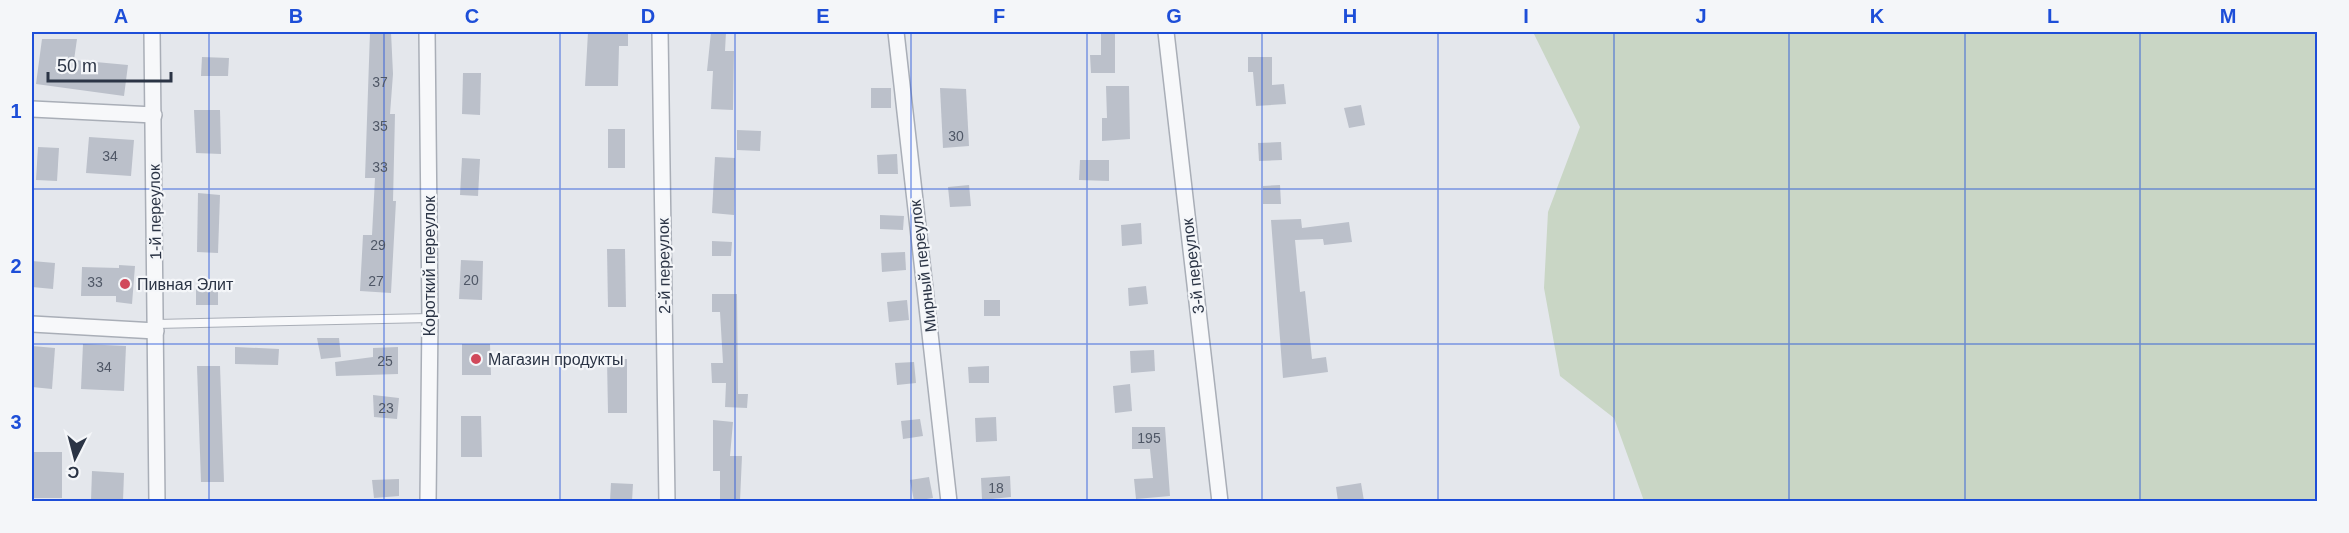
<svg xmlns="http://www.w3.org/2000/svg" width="2349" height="533" viewBox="0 0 2349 533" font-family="Arial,sans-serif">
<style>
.green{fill:#c9d6c5}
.building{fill:#bbc0ca}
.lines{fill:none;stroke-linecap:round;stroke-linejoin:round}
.lane-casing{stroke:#a9aeb7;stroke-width:10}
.street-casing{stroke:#a9aeb7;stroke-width:18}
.lane{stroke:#f7f8fa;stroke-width:8}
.street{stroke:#f7f8fa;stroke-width:15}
.grid{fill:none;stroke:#1d4ed8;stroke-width:1.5;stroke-opacity:0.55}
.poi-dot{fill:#d1495b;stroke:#f4f6f9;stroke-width:2}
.labels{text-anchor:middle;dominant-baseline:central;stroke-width:4.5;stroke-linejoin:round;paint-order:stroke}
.number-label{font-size:14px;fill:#4f5766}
.street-label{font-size:16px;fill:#2b3445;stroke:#f4f6f9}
.poi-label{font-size:16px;fill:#2b3445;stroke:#f4f6f9;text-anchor:start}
.neatline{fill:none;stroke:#1d4ed8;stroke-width:2}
.grid-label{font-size:20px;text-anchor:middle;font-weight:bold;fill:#1d4ed8}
</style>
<rect width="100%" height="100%" fill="#e4e7ec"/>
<path class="green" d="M1533,32H2317V501H1644L1614,418L1560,376L1544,288L1548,212L1580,127Z"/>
<g class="building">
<path d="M370,32H391L393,74L390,114H395L393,201H396L391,293L360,291L363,235H372L375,178H365Z"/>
<path d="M588,32H628V46H619L618,86H585Z"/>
<path d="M711,32H726L725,51H734L733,110L711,109L713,71H707Z"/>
<path d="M1101,32H1115V73H1091L1090,55H1101Z"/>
<path d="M42,39H77L74,60L128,65L124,96L36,84Z"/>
<path d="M202,57L229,58L228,76H201Z"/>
<path d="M1248,57H1272V85L1284,84L1286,104L1256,106L1253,72H1248Z"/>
<path d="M463,73H481L480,115L462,114Z"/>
<path d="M1106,86H1129L1130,139L1102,141V118H1107Z"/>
<rect x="871" y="88" width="20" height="20"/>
<path d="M940,88L966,89L969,146L943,148Z"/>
<path d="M1361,105L1365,125L1349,128L1344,108Z"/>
<path d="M194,110H220L221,154L196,153Z"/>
<rect x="608" y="129" width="17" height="39"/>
<path d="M737,130L761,131L760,151L737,150Z"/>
<path d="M89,137L134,140L131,176L86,173Z"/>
<path d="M1281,142L1282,160L1259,161L1258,143Z"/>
<path d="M38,147L59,148L57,181L36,180Z"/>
<path d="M897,154L898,174H878L877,155Z"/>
<path d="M715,157L735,158L734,215L712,213Z"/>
<path d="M462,158L480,159L478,196L460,195Z"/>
<path d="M1080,160H1109V181L1079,180Z"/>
<path d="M969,185L971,206L950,207L948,187Z"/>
<path d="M1280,185L1281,204H1263V186Z"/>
<path d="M198,193L220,195L218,253L197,252Z"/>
<path d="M880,215L904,216L903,230L880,229Z"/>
<path d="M1301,219L1302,228L1349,222L1352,242L1324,245L1323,239L1295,240L1300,292L1305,291L1312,359L1326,357L1328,372L1283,378L1271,220Z"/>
<path d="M1141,223L1142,244L1122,246L1121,225Z"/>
<path d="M712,241L732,242L731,256H712Z"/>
<path d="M607,249H625L626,307H608Z"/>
<path d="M905,252L906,270L882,272L881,253Z"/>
<path d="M461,260L483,261L482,300L459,299Z"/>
<path d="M32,261L55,263L53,289L32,287Z"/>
<path d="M119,265L135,266L132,304L116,302V296H81L82,267L119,268Z"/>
<rect x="196" y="286" width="22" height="19"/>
<path d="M1146,286L1148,304L1129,306L1128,288Z"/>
<path d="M712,294H737L738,394H748L747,408L725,407L726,383H712L711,363H723L720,312H712Z"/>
<path d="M907,300L909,320L889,322L887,302Z"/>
<rect x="984" y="300" width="16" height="16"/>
<path d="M317,338H339L341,357L321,359Z"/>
<path d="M83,344L126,346L124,391L81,389Z"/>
<path d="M462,344H490L491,375H462Z"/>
<path d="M32,346L55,348L52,389L32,387Z"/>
<path d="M235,347L279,349L278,365L235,364Z"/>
<path d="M398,347V374L336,376L335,362L373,357V348Z"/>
<path d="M1154,350L1155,371L1131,373L1130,351Z"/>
<path d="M607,359H627V413H608Z"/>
<path d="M914,362L916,383L897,385L895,363Z"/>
<path d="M197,366H220L224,482H201Z"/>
<path d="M989,366V383H969L968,367Z"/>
<path d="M1130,384L1132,411L1115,413L1113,386Z"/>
<path d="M373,395L399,398L397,419L374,417Z"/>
<path d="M461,416H481L482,457H461Z"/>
<path d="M996,417L997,441L976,442L975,418Z"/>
<path d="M920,419L923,436L903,439L901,421Z"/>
<path d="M713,420L733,422L730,456H742L740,501H720V471H713Z"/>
<path d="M1132,427H1165L1170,496L1136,499L1134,479L1153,478L1150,449H1132Z"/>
<rect x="32" y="452" width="30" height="46"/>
<path d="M92,471L124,473L123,501H91Z"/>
<path d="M1010,476L1011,497L982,500L981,478Z"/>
<path d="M929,477L933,498L914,501L910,480Z"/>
<path d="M399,479V496L374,498L372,480Z"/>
<path d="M611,483L633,484L632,501H610Z"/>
<path d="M1361,483L1364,501H1338L1336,487Z"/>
</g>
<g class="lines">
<defs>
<path id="lane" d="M156,324L430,318"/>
<g id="street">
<path d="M152,32L157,502"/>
<path d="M427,32L430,318L428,502"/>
<path d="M660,32L667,502"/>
<path d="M896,32L949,502"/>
<path d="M1166,32L1220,502"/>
<path d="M32,109L154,115"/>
<path d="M32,324L156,331"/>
</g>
</defs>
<use href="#lane" class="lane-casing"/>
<use href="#street" class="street-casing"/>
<use href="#lane" class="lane"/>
<use href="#street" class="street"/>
</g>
<path class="grid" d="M209,32V502M384,32V502M560,32V502M735,32V502M911,32V502M1087,32V502M1262,32V502M1438,32V502M1614,32V502M1789,32V502M1965,32V502M2140,32V502M32,189H2318M32,344H2318"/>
<g class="poi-dot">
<circle cx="125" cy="284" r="6"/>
<circle cx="476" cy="359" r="6"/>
</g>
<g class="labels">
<g class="number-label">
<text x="380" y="82">37</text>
<text x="380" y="126">35</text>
<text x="956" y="136">30</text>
<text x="110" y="156">34</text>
<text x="380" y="167">33</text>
<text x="378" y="245">29</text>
<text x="471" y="280">20</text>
<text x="376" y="281">27</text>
<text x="95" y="282">33</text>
<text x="385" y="361">25</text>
<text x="104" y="367">34</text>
<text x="386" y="408">23</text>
<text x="1149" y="438">195</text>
<text x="996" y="488">18</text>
</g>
<g class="street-label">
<text transform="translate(155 212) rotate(-91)">1-й переулок</text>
<text transform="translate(429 266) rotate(-90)">Короткий переулок</text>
<text transform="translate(664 266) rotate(-91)">2-й переулок</text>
<text transform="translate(923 266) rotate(-97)">Мирный переулок</text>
<text transform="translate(1193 266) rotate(-97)">3-й переулок</text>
</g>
<g class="poi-label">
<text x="137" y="284">Пивная Элит</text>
<text x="488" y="359">Магазин продукты</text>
</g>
</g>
<rect width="2349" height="533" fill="none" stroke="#f4f6f9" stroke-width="66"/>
<g transform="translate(75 458) rotate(186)" stroke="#f4f6f9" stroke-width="4.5" paint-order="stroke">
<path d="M0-4.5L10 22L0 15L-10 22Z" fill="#2b3445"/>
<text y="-9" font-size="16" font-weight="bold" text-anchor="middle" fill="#2b3445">С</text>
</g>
<path d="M48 72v9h123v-9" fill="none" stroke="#2b3445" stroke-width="3"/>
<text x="57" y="72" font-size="18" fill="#2b3445" stroke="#f4f6f9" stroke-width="4.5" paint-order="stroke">50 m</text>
<rect x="33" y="33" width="2283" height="467" class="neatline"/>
<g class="grid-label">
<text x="121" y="23">A</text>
<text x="296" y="23">B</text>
<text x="472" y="23">C</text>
<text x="648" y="23">D</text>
<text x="823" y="23">E</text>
<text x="999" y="23">F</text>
<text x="1174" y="23">G</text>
<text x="1350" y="23">H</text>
<text x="1526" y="23">I</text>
<text x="1701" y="23">J</text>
<text x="1877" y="23">K</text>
<text x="2053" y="23">L</text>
<text x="2228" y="23">M</text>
<text x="16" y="118">1</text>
<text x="16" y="273">2</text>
<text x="16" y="429">3</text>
</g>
</svg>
